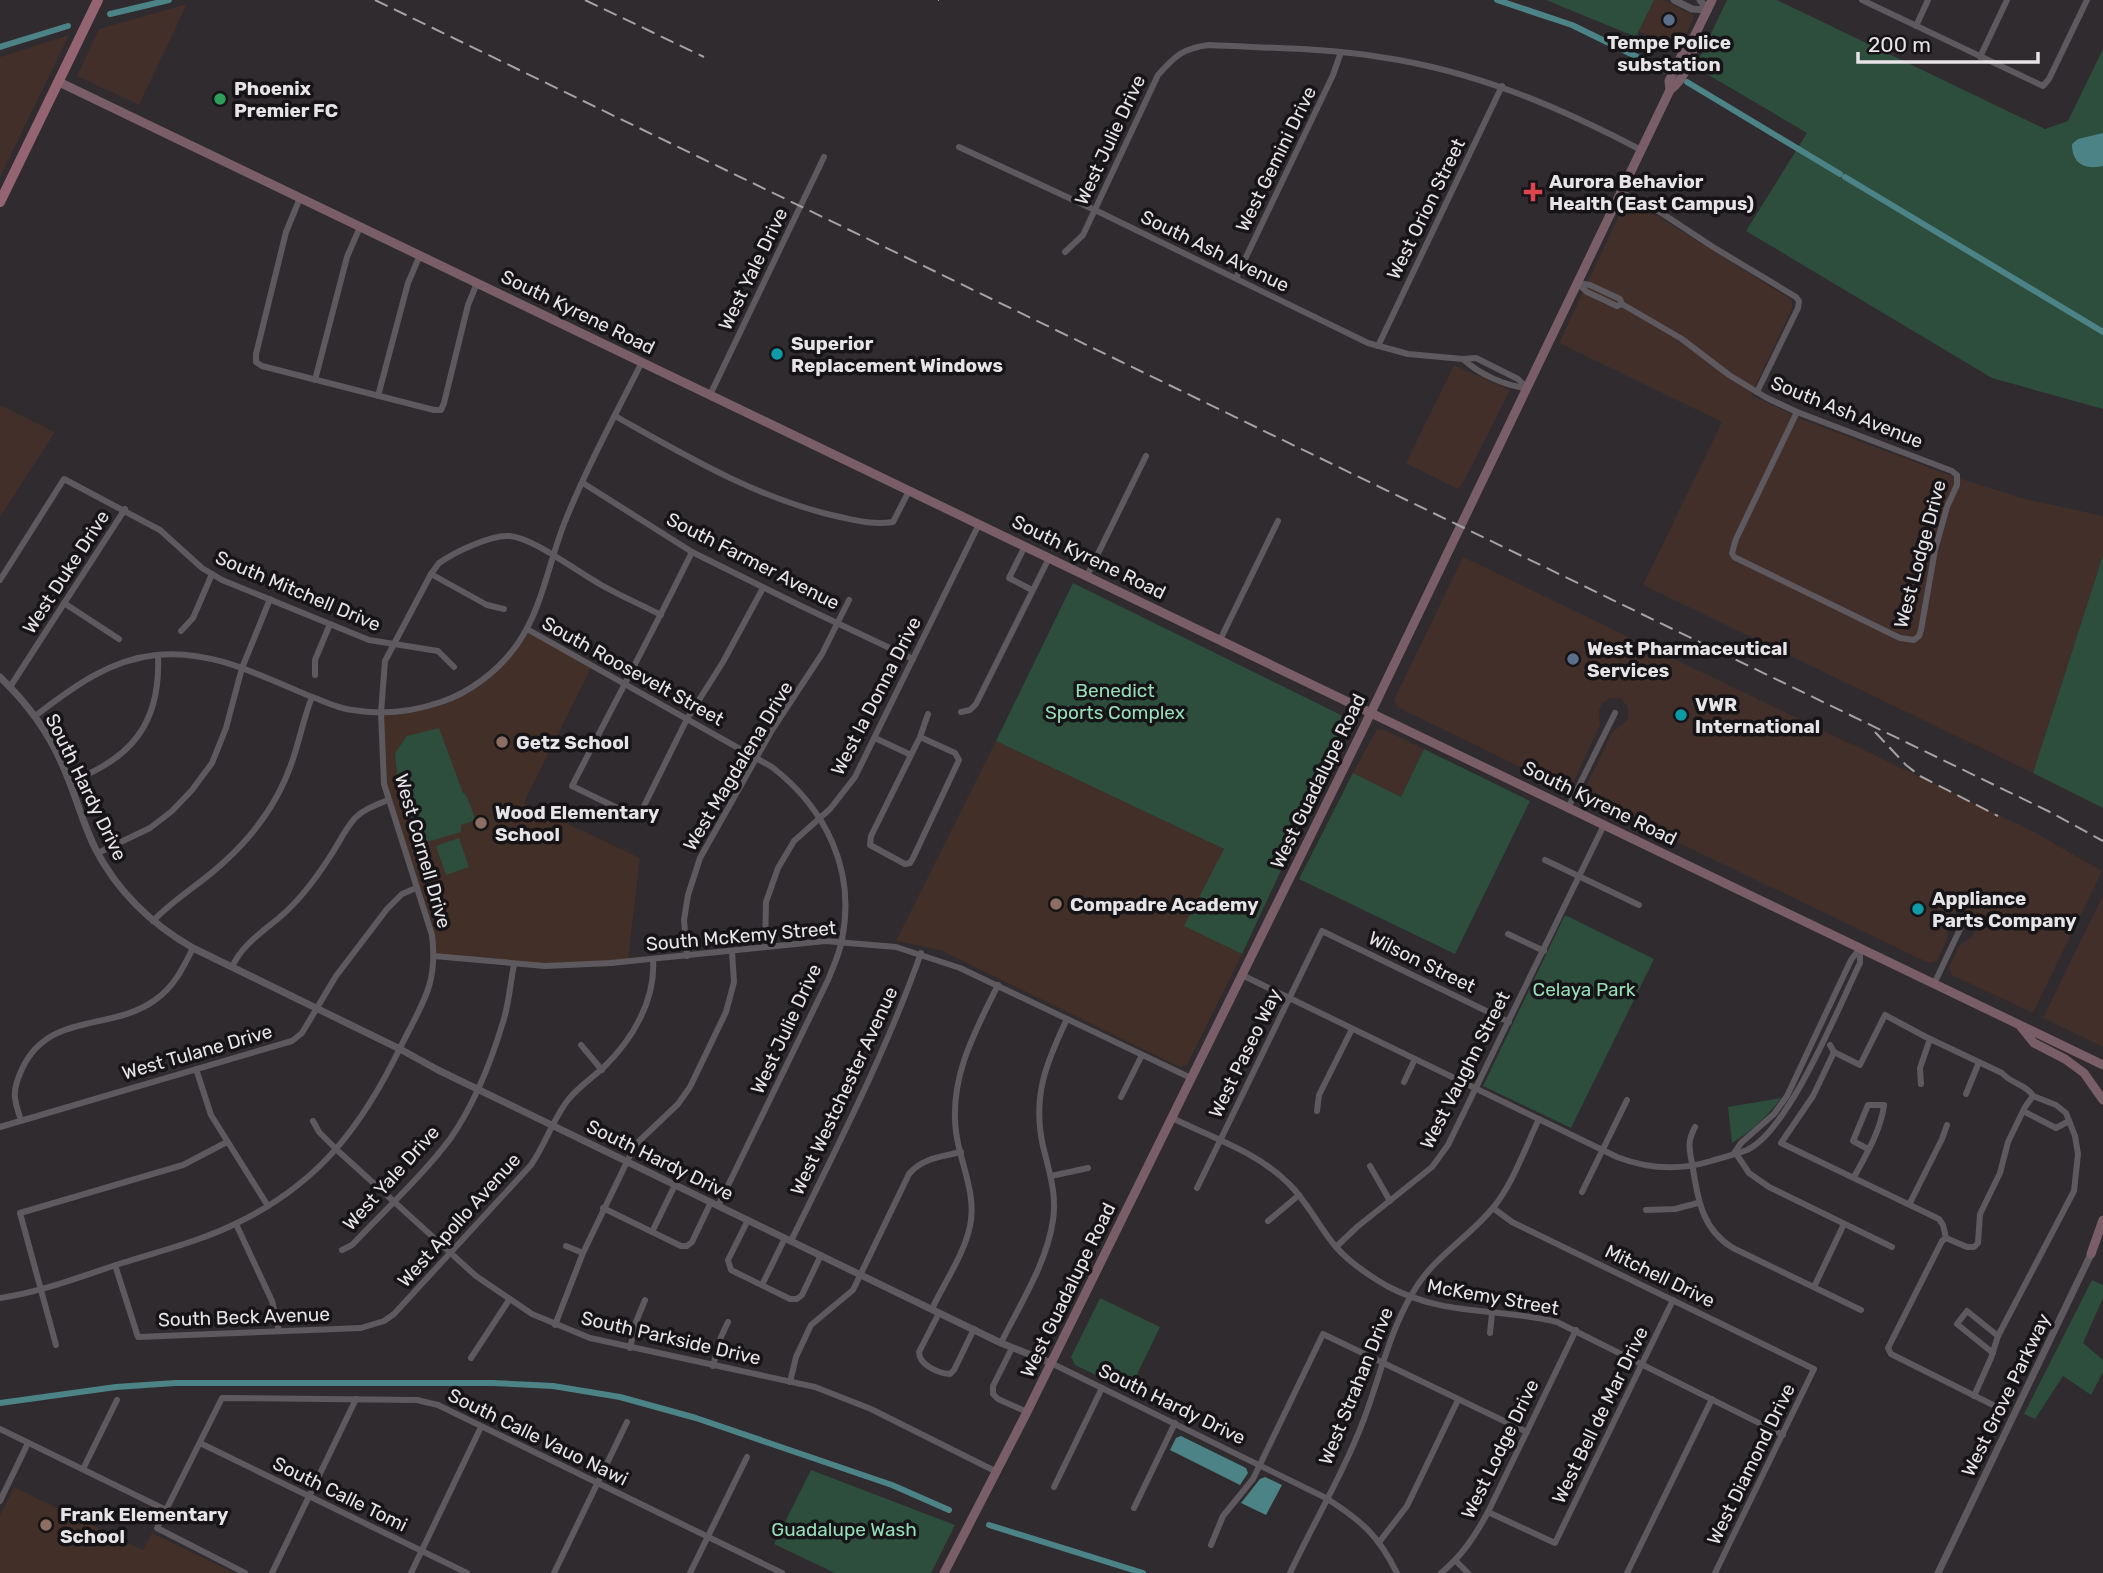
<svg xmlns="http://www.w3.org/2000/svg" width="2103" height="1573" viewBox="0 0 2103 1573" font-family="Rubik,sans-serif">
<style>
.commercial{fill:#422f2a}
.education{fill:#412f28}
.green{fill:#2d4d3d}
.water{fill:#4b8386}
.lines{fill:none;stroke-linecap:round;stroke-linejoin:round}
.canal{stroke:#4b8386;stroke-width:6}
.minor{stroke:#5d595e;stroke-width:6}
.tertiary{stroke:#5d595e;stroke-width:7}
.secondary{stroke:#795e68;stroke-width:9}
.primary{stroke:#956472;stroke-width:10}
.rail{stroke:#a5a2a6;stroke-width:2;stroke-dasharray:14 7;stroke-linecap:butt}
.service-dot{fill:#5c6f8a;stroke:#161416;stroke-width:2.5}
.leisure-dot{fill:#2e9e5b;stroke:#161416;stroke-width:2.5}
.health-dot{fill:#e0444e;stroke:#161416;stroke-width:2.5}
.culture-dot{fill:#0f9aa8;stroke:#161416;stroke-width:2.5}
.education-dot{fill:#8d6e63;stroke:#161416;stroke-width:2.5}
.labels{text-anchor:middle;dominant-baseline:central;stroke-width:7;stroke-linejoin:round;paint-order:stroke}
.poi-label{font-size:19px;font-weight:bold;fill:#e6e4e7;stroke:#161416;text-anchor:start}
.street-label{font-size:19px;fill:#e6e4e7;stroke:#161416}
.park-label{font-size:19px;fill:#96deb9;stroke:#161416}
</style>
<rect width="100%" height="100%" fill="#2f2b2f"/>
<g class="commercial">
<path d="M1654,0H1663L1693,15V20L1678,50L1639,31Z"/>
<path d="M187,4L139,105L77,76L99,29Z"/>
<path d="M69,35L0,177V57Z"/>
<path d="M1630,202L1659,217L1792,300V309L1751,395L1806,421L1949,475L2025,499L2103,516V555L2033,773L1643,585L1722,422L1559,343L1623,207Z"/>
<path d="M1454,365L1510,390L1464,481L1458,489L1406,463Z"/>
<path d="M0,405L55,432L0,517Z"/>
<path d="M1463,557L2034,832L2102,871L2033,1013L1952,975L1949,967L1960,945L1972,937L1976,930V920L1969,912L1959,910L1950,915L1947,922V939L1937,961L1929,963L1587,799L1584,791L1611,734L1628,719V707L1621,699L1610,698L1602,704L1599,711L1600,725L1572,785L1564,788L1397,707L1394,700Z"/>
<path d="M1377,729L1385,730L1424,749L1401,797L1353,773Z"/>
<path d="M2103,895V1047L2043,1018Z"/>
</g>
<g class="education">
<path d="M527,629L592,666L524,803L640,858L628,961L545,966L434,956L432,935L388,800L381,713L450,699L493,671Z"/>
<path d="M996,741L1224,849L1185,926L1242,954L1187,1065L1180,1067L940,950L896,941Z"/>
<path d="M14,1487L143,1550L152,1533L234,1573H0V1516Z"/>
</g>
<g class="green">
<path d="M1546,0H1654L1636,37Z"/>
<path d="M1727,0H1777L2045,129L2068,121L2103,49V409L1992,378L1746,231L1807,133L1695,67Z"/>
<path d="M2103,555V808L2033,773Z"/>
<path d="M1073,583L1351,720L1242,954L1184,926L1224,849L996,741Z"/>
<path d="M439,728L463,793L466,795L476,820L461,825V832L417,845L398,785L395,753L407,736Z"/>
<path d="M1424,749L1530,801L1455,954L1299,879L1353,773L1401,797Z"/>
<path d="M459,838L469,867L446,875L436,846Z"/>
<path d="M1565,915L1654,959L1571,1128L1483,1086Z"/>
<path d="M1781,1098C1767,1117 1752,1131 1732,1143L1728,1107Z"/>
<path d="M2092,1280L2103,1285V1298L2083,1343L2103,1360V1372L2091,1395L2063,1376L2035,1419L2024,1414Z"/>
<path d="M1100,1298L1160,1327L1129,1391L1075,1365L1071,1357Z"/>
<path d="M811,1470L955,1525L931,1573H835L774,1544Z"/>
</g>
<g class="water">
<path d="M2103,133V166C2085,170 2072,164 2072,144L2078,139Z"/>
<path d="M1181,1436L1246,1468L1248,1473L1240,1485L1170,1450L1176,1438Z"/>
<path d="M1265,1477L1282,1485L1266,1515L1241,1503L1260,1479Z"/>
</g>
<g class="lines">
<g class="canal">
<path d="M1497,0L1572,25L1666,71"/>
<path d="M110,14L169,0"/>
<path d="M0,47L68,26"/>
<path d="M1687,82L1840,174"/>
<path d="M1845,177L2103,332"/>
<path d="M0,1403L116,1387L175,1383H493L553,1386L620,1397L696,1418L892,1485L949,1510"/>
<path d="M989,1525L1143,1573"/>
</g>
<g class="minor">
<path d="M1862,0L2043,86L2049,79L2087,0"/>
<path d="M1916,26L1928,0"/>
<path d="M1980,57L2007,0"/>
<path d="M959,147L1095,210L1368,343L1408,354L1463,359L1476,358L1518,379L1527,388"/>
<path d="M1621,192L1660,212L1713,247L1796,297L1799,301L1798,308L1757,392"/>
<path d="M300,198L286,232L256,354V362L262,366L434,410H441L444,403L468,305L477,283"/>
<path d="M1065,252L1083,235L1158,75C1175,56 1183,48 1209,45C1266,48 1324,48 1380,57C1475,71 1557,106 1641,150"/>
<path d="M1236,278L1333,75L1341,52"/>
<path d="M1577,283L1590,285L1620,299L1622,304L1682,339L1729,375L1767,398L1797,412L1952,471L1957,475V485L1947,507L1935,550L1921,630L1919,636L1914,640L1900,638L1734,557L1732,553L1736,539L1797,412"/>
<path d="M1577,283L1587,292L1617,306L1622,304"/>
<path d="M1378,346L1502,86"/>
<path d="M1463,359C1479,374 1505,386 1527,388"/>
<path d="M315,380L347,257L360,227"/>
<path d="M710,395L824,157"/>
<path d="M378,396L408,283L420,255"/>
<path d="M615,416C688,457 758,499 840,517C858,521 874,525 893,522L909,491"/>
<path d="M583,483L692,552L799,605L913,659"/>
<path d="M1025,546L1009,578L1032,590"/>
<path d="M692,552C653,631 612,708 572,786L638,818L687,719L723,662L763,588"/>
<path d="M431,574L487,605L504,609"/>
<path d="M1087,576L1146,456"/>
<path d="M0,580L64,479L160,530L202,568L222,580L369,640L438,651L454,667"/>
<path d="M64,603L119,639"/>
<path d="M527,629L772,767C826,809 856,870 842,939C840,953 833,967 828,980L718,1206"/>
<path d="M181,631L193,618L212,574"/>
<path d="M1220,640L1278,521"/>
<path d="M315,675V660L330,624"/>
<path d="M10,687L125,509"/>
<path d="M961,712L970,710L976,704L1049,558"/>
<path d="M35,716C72,688 108,660 156,655C210,649 259,675 307,695C322,700 336,708 352,710C382,715 412,712 441,702C469,693 498,671 516,646C542,610 548,565 564,524C586,469 615,415 642,362"/>
<path d="M920,737L955,753L959,760L913,858L910,863L905,864L870,845L871,836L920,737L928,714"/>
<path d="M875,738L911,755"/>
<path d="M69,782C132,759 161,723 158,655"/>
<path d="M1568,808L1615,713"/>
<path d="M98,853L150,828L172,811L192,790L212,763L226,728L242,668L270,599"/>
<path d="M1545,860L1639,905"/>
<path d="M153,921C175,898 202,883 224,862C255,834 280,799 293,759C300,738 304,717 312,697"/>
<path d="M1508,934L1544,951"/>
<path d="M765,947L766,902L778,868L794,841L830,809L855,777L979,524"/>
<path d="M434,956L545,966L611,963L825,941L896,947L960,968L1191,1078"/>
<path d="M687,956L684,920L688,895L700,858L772,730L822,654L849,600"/>
<path d="M232,967C242,945 261,933 280,917C300,900 317,877 331,855C339,843 345,829 355,818C364,809 376,805 388,800"/>
<path d="M1242,975L1617,1157C1648,1169 1679,1171 1711,1161C1723,1157 1737,1154 1747,1150C1789,1131 1839,1006 1860,963V948"/>
<path d="M1934,984L1961,927"/>
<path d="M581,1045L602,1070"/>
<path d="M1830,1045L1834,1052L1860,1065L1885,1015L1926,1037L2002,1073C2010,1083 2027,1085 2033,1096L2056,1105L2066,1113L2075,1136L2078,1154L2074,1191L1998,1336L1991,1358L1974,1396"/>
<path d="M1834,1052L1813,1096L1781,1143L1939,1219L1943,1225L1946,1238"/>
<path d="M196,1069L211,1115L268,1206"/>
<path d="M1404,1082L1415,1059"/>
<path d="M1921,1084L1920,1068L1930,1039"/>
<path d="M1966,1094L1979,1062"/>
<path d="M1121,1097L1142,1055"/>
<path d="M1317,1111L1319,1095L1352,1029"/>
<path d="M2023,1111L2056,1128L2069,1121"/>
<path d="M1172,1118C1211,1137 1257,1152 1288,1183C1307,1201 1319,1227 1336,1247C1350,1263 1368,1275 1387,1286C1445,1317 1496,1307 1557,1322L1783,1435"/>
<path d="M21,1120C13,1098 12,1091 22,1069C49,1011 111,1032 155,1000C174,987 183,968 193,948"/>
<path d="M313,1121L319,1132L337,1150L476,1276L532,1314L590,1338L815,1387L871,1409L997,1472"/>
<path d="M0,1127L292,1041L302,1033L336,976L387,909L402,894L416,888"/>
<path d="M1695,1127C1686,1144 1690,1150 1693,1169C1698,1201 1703,1230 1733,1248L1861,1310"/>
<path d="M1735,1152L1741,1143L1774,1114L1787,1096L1851,960L1860,948"/>
<path d="M1735,1152L1749,1173L1769,1187L1892,1247"/>
<path d="M1370,1166L1390,1201"/>
<path d="M1051,1176L1088,1168"/>
<path d="M1854,1177C1866,1155 1881,1130 1884,1105H1868L1853,1141L1868,1149"/>
<path d="M1197,1188L1322,931L1509,1022"/>
<path d="M1582,1192L1627,1100"/>
<path d="M1910,1203L1942,1139L1947,1125"/>
<path d="M603,1208L681,1246H687L692,1242L711,1202"/>
<path d="M1493,1208L1512,1222L1814,1369L1715,1573"/>
<path d="M1646,1210L1675,1209L1698,1203"/>
<path d="M748,1220L728,1260L731,1270L790,1299H797L802,1295L821,1255"/>
<path d="M1268,1221L1299,1195"/>
<path d="M236,1224L272,1301L279,1331"/>
<path d="M652,1232L675,1185"/>
<path d="M791,1241C837,1147 886,1052 921,953"/>
<path d="M566,1246L583,1253"/>
<path d="M1336,1247L1357,1227L1432,1167L1448,1145L1604,825"/>
<path d="M342,1250L352,1245C383,1212 424,1174 450,1139C474,1105 491,1062 503,1022C509,1004 510,984 514,965"/>
<path d="M115,1265L138,1337L361,1328L384,1321L394,1314L531,1165C545,1145 553,1119 568,1100C578,1087 592,1078 604,1067C632,1040 656,1000 653,959"/>
<path d="M762,1285L785,1238"/>
<path d="M1814,1287L1844,1224"/>
<path d="M0,1298C42,1292 82,1276 122,1263C160,1251 201,1241 237,1223C320,1183 363,1125 402,1044C423,1002 438,984 432,935L384,784L381,713L385,661L431,574L439,563C455,552 490,535 509,536C532,537 576,571 598,583C618,595 640,604 661,615"/>
<path d="M932,1309C944,1283 964,1255 970,1226C977,1194 960,1163 956,1132C949,1078 975,1031 998,985"/>
<path d="M939,1313L919,1352C919,1365 938,1373 950,1374L954,1370L974,1329"/>
<path d="M555,1325L583,1253L635,1145L678,1104L690,1087L726,1012L734,982L732,952"/>
<path d="M1490,1333L1492,1313"/>
<path d="M1001,1343C1020,1304 1047,1263 1053,1220C1057,1194 1049,1171 1043,1146C1032,1097 1046,1063 1067,1019"/>
<path d="M56,1345L20,1213L183,1165L227,1142"/>
<path d="M630,1348L636,1322L645,1300"/>
<path d="M1012,1348L993,1386V1394L998,1399L1027,1412"/>
<path d="M1993,1353L1957,1324L1967,1311L1998,1336"/>
<path d="M471,1358L509,1300"/>
<path d="M1051,1363L1326,1498C1362,1521 1378,1535 1397,1573"/>
<path d="M713,1366L721,1337L728,1322"/>
<path d="M790,1382L796,1357L811,1325L853,1290L909,1174C922,1158 941,1157 961,1152"/>
<path d="M1997,1407L1891,1354L1888,1348L1942,1241L1946,1238L1967,1247H1974L1978,1243L1980,1214L2000,1173L2008,1142L2025,1107L2033,1096"/>
<path d="M0,1429L166,1510"/>
<path d="M200,1443L467,1573"/>
<path d="M83,1469L117,1400"/>
<path d="M1054,1487L1102,1388"/>
<path d="M0,1501L28,1443"/>
<path d="M1134,1508L1175,1423"/>
<path d="M1488,1512L1555,1543L1673,1300"/>
<path d="M1380,1541L1407,1506L1458,1400"/>
<path d="M1211,1545L1223,1516L1253,1479L1323,1334L1527,1432"/>
<path d="M1456,1561L1468,1573"/>
<path d="M245,1573L157,1528L222,1398L417,1400L438,1405L782,1573"/>
<path d="M272,1573L356,1399"/>
<path d="M411,1573L481,1427"/>
<path d="M554,1573L627,1422"/>
<path d="M690,1573L747,1457"/>
<path d="M1290,1573C1314,1522 1344,1472 1364,1419C1380,1377 1389,1333 1412,1294C1432,1258 1466,1240 1492,1209C1513,1184 1525,1148 1539,1119"/>
<path d="M1441,1573C1462,1556 1475,1536 1488,1512L1576,1330"/>
<path d="M1627,1573L1712,1399"/>
</g>
<g class="tertiary">
<path d="M1674,0L1692,9L1708,10"/>
<path d="M1700,0L1708,10"/>
<path d="M0,677C26,702 48,731 62,764C75,792 82,822 96,850C118,892 153,925 193,948L400,1049L438,1070L1001,1343L1051,1363"/>
<path d="M1938,1573L2092,1252"/>
</g>
<g class="secondary">
<path d="M59,82L2103,1065"/>
<path d="M1670,90L1669,81L1687,44L1694,37L1712,0"/>
<path d="M2021,1027L2034,1043L2065,1059L2084,1073L2103,1100"/>
<path d="M2091,1254L2103,1220"/>
<path d="M944,1573L1026,1414L1365,725L1670,90C1684,80 1695,54 1694,37"/>
</g>
<path class="primary" d="M0,202L98,0"/>
<g class="rail">
<path d="M375,0L2048,811L2103,841"/>
<path d="M585,0L704,57"/>
<path d="M938,0H939"/>
<path d="M1875,732L1906,765L1920,776L1998,816"/>
</g>
</g>
<g class="service-dot">
<circle cx="1669" cy="20" r="7"/>
<circle cx="1573" cy="659" r="7"/>
</g>
<circle class="leisure-dot" cx="220" cy="99" r="7"/>
<path class="health-dot" d="M1529.5 181.5h7v7h7v7h-7v7h-7v-7h-7v-7h7z"/>
<g class="culture-dot">
<circle cx="777" cy="354" r="7"/>
<circle cx="1681" cy="715" r="7"/>
<circle cx="1918" cy="909" r="7"/>
</g>
<g class="education-dot">
<circle cx="502" cy="742" r="7"/>
<circle cx="481" cy="823" r="7"/>
<circle cx="1056" cy="904" r="7"/>
<circle cx="46" cy="1525" r="7"/>
</g>
<g class="labels">
<g class="poi-label">
<text x="1669" y="42" text-anchor="middle">Tempe Police<tspan x="1669" dy="22">substation</tspan></text>
<text x="234" y="88">Phoenix<tspan x="234" dy="22">Premier FC</tspan></text>
<text x="1549" y="181">Aurora Behavior<tspan x="1549" dy="22">Health (East Campus)</tspan></text>
<text x="791" y="343">Superior<tspan x="791" dy="22">Replacement Windows</tspan></text>
<text x="1587" y="648">West Pharmaceutical<tspan x="1587" dy="22">Services</tspan></text>
<text x="1695" y="704">VWR<tspan x="1695" dy="22">International</tspan></text>
<text x="516" y="742">Getz School</text>
<text x="495" y="812">Wood Elementary<tspan x="495" dy="22">School</tspan></text>
<text x="1932" y="898">Appliance<tspan x="1932" dy="22">Parts Company</tspan></text>
<text x="1070" y="904">Compadre Academy</text>
<text x="60" y="1514">Frank Elementary<tspan x="60" dy="22">School</tspan></text>
</g>
<g class="street-label">
<text transform="translate(1110 140) rotate(-65)">West Julie Drive</text>
<text transform="translate(1276 159) rotate(-64)">West Gemini Drive</text>
<text transform="translate(1426 209) rotate(-64)">West Orion Street</text>
<text transform="translate(1215 251) rotate(26)">South Ash Avenue</text>
<text transform="translate(753 269) rotate(-64)">West Yale Drive</text>
<text transform="translate(578 312) rotate(26)">South Kyrene Road</text>
<text transform="translate(1847 412) rotate(22)">South Ash Avenue</text>
<text transform="translate(1920 554) rotate(-75)">West Lodge Drive</text>
<text transform="translate(1089 557) rotate(26)">South Kyrene Road</text>
<text transform="translate(753 561) rotate(27)">South Farmer Avenue</text>
<text transform="translate(66 572) rotate(-57)">West Duke Drive</text>
<text transform="translate(298 591) rotate(23)">South Mitchell Drive</text>
<text transform="translate(633 671) rotate(29)">South Roosevelt Street</text>
<text transform="translate(876 696) rotate(-63)">West la Donna Drive</text>
<text transform="translate(738 766) rotate(-59)">West Magdalena Drive</text>
<text transform="translate(1318 781) rotate(-64)">West Guadalupe Road</text>
<text transform="translate(86 787) rotate(64)">South Hardy Drive</text>
<text transform="translate(1600 803) rotate(26)">South Kyrene Road</text>
<text transform="translate(423 851) rotate(74)">West Cornell Drive</text>
<text transform="translate(741 936) rotate(-5)">South McKemy Street</text>
<text transform="translate(1422 962) rotate(26)">Wilson Street</text>
<text transform="translate(786 1029) rotate(-65)">West Julie Drive</text>
<text transform="translate(197 1052) rotate(-16)">West Tulane Drive</text>
<text transform="translate(1245 1053) rotate(-64)">West Paseo Way</text>
<text transform="translate(1465 1070) rotate(-63)">West Vaughn Street</text>
<text transform="translate(844 1091) rotate(-65)">West Westchester Avenue</text>
<text transform="translate(660 1160) rotate(26)">South Hardy Drive</text>
<text transform="translate(391 1178) rotate(-48)">West Yale Drive</text>
<text transform="translate(459 1220) rotate(-48)">West Apollo Avenue</text>
<text transform="translate(1660 1276) rotate(26)">Mitchell Drive</text>
<text transform="translate(1068 1290) rotate(-64)">West Guadalupe Road</text>
<text transform="translate(1493 1297) rotate(10)">McKemy Street</text>
<text transform="translate(244 1317) rotate(-2)">South Beck Avenue</text>
<text transform="translate(671 1338) rotate(13)">South Parkside Drive</text>
<text transform="translate(1356 1386) rotate(-68)">West Strahan Drive</text>
<text transform="translate(2006 1395) rotate(-64)">West Grove Parkway</text>
<text transform="translate(1172 1404) rotate(26)">South Hardy Drive</text>
<text transform="translate(1600 1415) rotate(-64)">West Bell de Mar Drive</text>
<text transform="translate(538 1437) rotate(26)">South Calle Vauo Nawi</text>
<text transform="translate(1500 1449) rotate(-64)">West Lodge Drive</text>
<text transform="translate(1751 1464) rotate(-64)">West Diamond Drive</text>
<text transform="translate(340 1494) rotate(26)">South Calle Tomi</text>
</g>
<g class="park-label">
<text x="1115" y="690">Benedict<tspan x="1115" dy="22">Sports Complex</tspan></text>
<text x="1584" y="989">Celaya Park</text>
<text x="844" y="1529">Guadalupe Wash</text>
</g>
</g>
<path d="M1858 52v10h180v-10" fill="none" stroke="#e6e4e7" stroke-width="3.5"/>
<text x="1868" y="52" font-size="21" fill="#e6e4e7" stroke="#161416" stroke-width="5" paint-order="stroke">200 m</text>
</svg>
